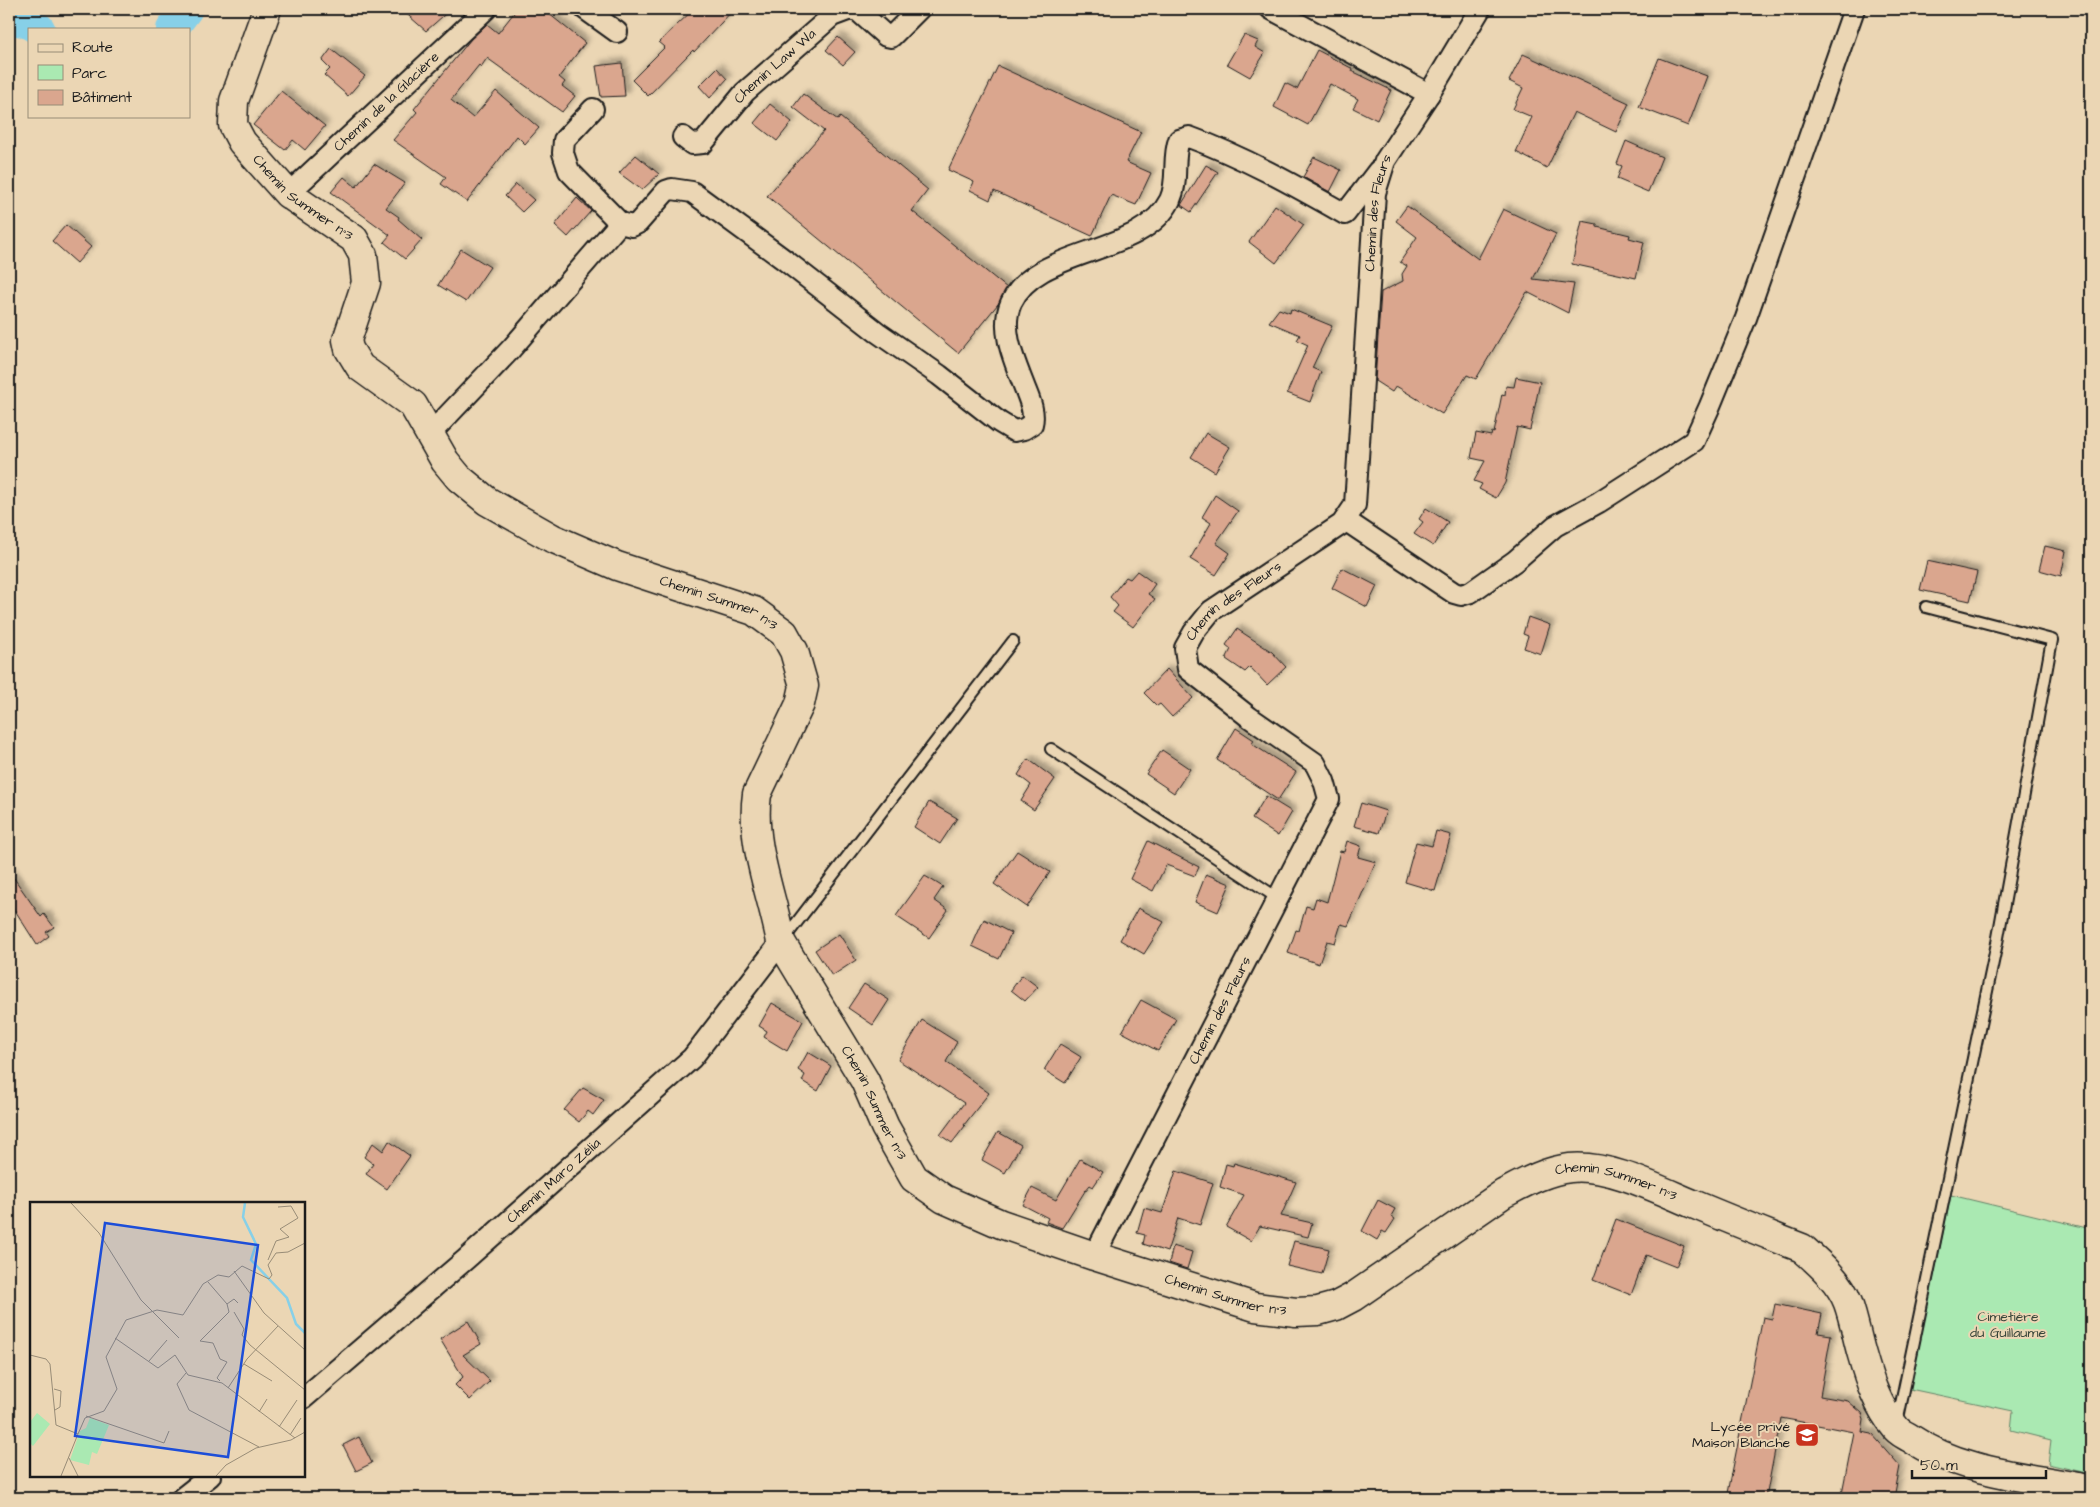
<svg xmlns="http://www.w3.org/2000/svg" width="2100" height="1507" viewBox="0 0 2100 1507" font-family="'Architects Daughter',sans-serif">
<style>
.green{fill:#aae9b2;stroke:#638267}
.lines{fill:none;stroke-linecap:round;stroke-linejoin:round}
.river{stroke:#87d0e8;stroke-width:32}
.building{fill:#daa68e;stroke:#1c1c1c;filter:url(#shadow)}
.lane-casing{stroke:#1c1c1c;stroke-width:14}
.street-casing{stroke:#1c1c1c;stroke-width:24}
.secondary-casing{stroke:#1c1c1c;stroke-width:31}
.primary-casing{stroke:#1c1c1c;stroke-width:31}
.lane{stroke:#ebd6b4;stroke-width:10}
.street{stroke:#ebd6b4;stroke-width:20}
.secondary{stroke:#ebd6b4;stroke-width:28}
.primary{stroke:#ebd6b4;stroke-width:28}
.labels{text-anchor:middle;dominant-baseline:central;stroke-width:4;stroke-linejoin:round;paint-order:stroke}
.street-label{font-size:14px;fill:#1c1c1c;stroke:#ebd6b4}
.park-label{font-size:14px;fill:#38453a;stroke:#ebd6b4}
.poi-label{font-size:14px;fill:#1c1c1c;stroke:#ebd6b4;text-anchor:end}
.inset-river{fill:none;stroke:#87d0e8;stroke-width:2.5}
.inset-road{fill:none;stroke:#988c77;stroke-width:1}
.view{fill:#1d4ed8;fill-opacity:0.15;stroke:#1d4ed8;stroke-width:2.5}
.inset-edge{fill:none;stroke:#1c1c1c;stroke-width:2.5}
</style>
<defs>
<filter id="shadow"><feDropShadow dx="4.5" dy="-4.5" stdDeviation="2.5" flood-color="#0004"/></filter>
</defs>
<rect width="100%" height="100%" fill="#ebd6b4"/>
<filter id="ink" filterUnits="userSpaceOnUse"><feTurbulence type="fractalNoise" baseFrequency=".02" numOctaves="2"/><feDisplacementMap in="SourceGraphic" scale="10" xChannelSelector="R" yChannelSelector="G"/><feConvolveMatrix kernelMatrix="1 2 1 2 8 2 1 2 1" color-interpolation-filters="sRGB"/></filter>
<g filter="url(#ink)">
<path class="green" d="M1951,1195L2091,1229V1474L2048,1464L2051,1440L2011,1430L2013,1411L1910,1389Z"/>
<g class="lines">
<g class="river">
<path d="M9,19L25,21L39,29"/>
<path d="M172,29L187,9"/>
</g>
</g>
<g class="building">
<path d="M401,9H451L426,31Z"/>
<path d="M517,9H543L585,43L559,77L565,82L562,86L575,96L562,112L487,58L481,67L479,65L451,100L473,118L496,91L539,128L525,144L517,136L467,202L441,184L446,177L393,140L417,112L414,109L471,39L487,24L498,33Z"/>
<path d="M694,9H734L694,52L693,50L689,54L648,96L632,80L665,47L659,42Z"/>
<path d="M1244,35L1258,41L1255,47L1265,53L1250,77L1227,64Z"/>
<path d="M838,37L855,52L843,65L826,50Z"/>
<path d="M331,49L365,76L348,96L324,75L330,69L322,61Z"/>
<path d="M1317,50L1353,69L1352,71L1391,90L1377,120L1353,108L1358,99L1330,84L1308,125L1274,107L1285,83L1297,89Z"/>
<path d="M1523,54L1629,103L1616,132L1574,112L1547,168L1516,152L1532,117L1513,109L1523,88L1509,81Z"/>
<path d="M1659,58L1707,76L1688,126L1639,107Z"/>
<path d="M622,63L625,96L601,97L596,66Z"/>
<path d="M998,66L1141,132L1126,162L1151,173L1136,205L1111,195L1092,236L994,191L990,200L970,190L974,182L948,170Z"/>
<path d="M717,68L727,79L710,98L699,86Z"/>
<path d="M281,91L325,126L305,150L293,140L285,150L253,125Z"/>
<path d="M803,94L838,120L840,117L928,190L912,211L1007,288L998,304L958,353L767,196L824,131L793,107Z"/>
<path d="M770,104L792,122L777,141L754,123Z"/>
<path d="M1626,141L1662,157L1648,192L1617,179L1622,166L1617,164Z"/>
<path d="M636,155L659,174L642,190L619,173Z"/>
<path d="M1314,157L1341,170L1330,192L1303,177Z"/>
<path d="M374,164L405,183L386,208L399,217L398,219L422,240L405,259L384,242L390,235L331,192L344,177L356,187Z"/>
<path d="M1206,165L1218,172L1191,212L1181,205Z"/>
<path d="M516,184L534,200L522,212L505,196Z"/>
<path d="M577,198L591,211L568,237L555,225Z"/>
<path d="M1275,205L1304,225L1276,263L1249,242Z"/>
<path d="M1407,206L1478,259L1503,209L1556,234L1533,279L1574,284L1568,313L1527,292L1476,379L1467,375L1442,414L1396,386L1392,392L1375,381L1381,292L1403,281L1402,274L1407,266L1400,262L1417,237L1396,221Z"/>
<path d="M1582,221L1597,224V227L1630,235L1629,238L1644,242L1636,278L1572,264Z"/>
<path d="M66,225L91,247L77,263L52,241Z"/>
<path d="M461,249L490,267L466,302L438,285Z"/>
<path d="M1279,309L1290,313L1291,309L1332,326L1312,368L1321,372L1310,402L1287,393L1308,345L1297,340L1300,335L1269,322Z"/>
<path d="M1516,377L1540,382L1530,430L1517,427L1505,483L1496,498L1479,489L1482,484L1474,481L1485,461L1471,458L1476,433L1491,436L1492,432L1494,433L1502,394L1505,395L1506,386L1514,387Z"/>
<path d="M1206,433L1230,447L1215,472L1191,457Z"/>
<path d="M1215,495L1238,511L1216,543L1230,553L1216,575L1190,559L1211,523L1202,517Z"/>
<path d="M1426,508L1448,522L1433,546L1414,534L1423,522L1419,519Z"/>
<path d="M2045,546L2066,551L2061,576L2039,570Z"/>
<path d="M1927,561L1977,572L1970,601L1920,590Z"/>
<path d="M1342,568L1377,586L1367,607L1332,588Z"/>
<path d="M1137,571L1155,584L1148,594L1155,599L1133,627L1113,612L1118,606L1110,597L1126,577L1130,579Z"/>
<path d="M1528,617L1550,625L1541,654L1524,648L1528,636L1523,634Z"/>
<path d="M1237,629L1272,652L1286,667L1267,685L1250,667L1245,672L1226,659L1231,649L1226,645Z"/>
<path d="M1167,669L1193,698L1172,717L1160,704L1157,706L1144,693Z"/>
<path d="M1236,728L1254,740L1252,744L1296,772L1278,800L1217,760Z"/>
<path d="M1162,750L1190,769L1174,793L1146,774Z"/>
<path d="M1028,759L1055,779L1034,810L1021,801L1031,785L1018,775Z"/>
<path d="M1266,796L1292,812L1278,836L1252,819Z"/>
<path d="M929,802L957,818L940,844L914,827Z"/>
<path d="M1361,803L1386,811L1379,833L1354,826Z"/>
<path d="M1436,831L1451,835L1435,891L1405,882L1416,842L1432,846Z"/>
<path d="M1148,841L1199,867L1195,876L1166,865L1153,891L1130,879Z"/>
<path d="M1347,841L1361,846L1358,857L1376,862L1348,926L1341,924L1335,943L1327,941L1319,964L1288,953L1296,930L1299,931L1306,906L1313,908L1316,898L1327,902L1340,851L1344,852Z"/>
<path d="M1017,851L1050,872L1027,907L994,884Z"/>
<path d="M9,871L41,917L44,914L54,927L46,932L49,936L37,945L9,901Z"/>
<path d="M1206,874L1230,884L1218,912L1195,902Z"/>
<path d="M925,876L943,887L934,900L948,910L929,938L896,916Z"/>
<path d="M1138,908L1164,922L1144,954L1120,940Z"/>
<path d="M984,919L1011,933L999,959L972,946Z"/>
<path d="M839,934L856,960L832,976L815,950Z"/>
<path d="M1022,975L1038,987L1025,1001L1011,990Z"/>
<path d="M864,984L889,1000L873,1025L848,1008Z"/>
<path d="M1141,1000L1176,1019L1158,1051L1122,1032Z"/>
<path d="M772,1003L803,1021L787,1051L764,1037L767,1031L759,1026Z"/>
<path d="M922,1020L957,1042L946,1062L989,1093L964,1125L965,1126L952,1143L940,1135L964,1103L898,1060Z"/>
<path d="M1060,1044L1081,1057L1065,1083L1044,1070Z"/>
<path d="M808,1052L831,1066L818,1091L802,1081L805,1075L798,1070Z"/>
<path d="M583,1088L604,1100L593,1115L588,1111L579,1122L564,1110Z"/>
<path d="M998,1132L1021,1145L1005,1173L982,1160Z"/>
<path d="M389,1141L410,1156L387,1189L366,1174L373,1164L364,1157L373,1143L383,1151Z"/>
<path d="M1080,1159L1103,1172L1093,1187L1090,1185L1085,1191L1062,1228L1046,1222L1048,1218L1023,1205L1032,1188L1056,1200Z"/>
<path d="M1234,1163L1296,1182L1281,1216L1312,1223L1308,1237L1260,1226L1251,1241L1226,1227L1244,1195L1220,1187L1226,1164L1233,1166Z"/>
<path d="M1176,1171L1213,1183L1200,1225L1178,1218L1167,1252L1143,1244L1145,1235L1137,1233L1144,1208L1162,1213Z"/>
<path d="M1378,1200L1395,1209L1391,1216L1395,1219L1386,1233L1382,1231L1377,1240L1362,1231Z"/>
<path d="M1616,1219L1684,1246L1676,1267L1646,1255L1631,1295L1593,1280Z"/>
<path d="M1294,1241L1329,1249L1322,1274L1287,1266Z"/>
<path d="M1173,1246L1192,1252L1187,1269L1169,1263Z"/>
<path d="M1775,1304L1822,1314L1818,1333L1831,1335L1820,1396L1848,1401L1862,1413L1864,1419L1862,1432L1872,1434L1900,1466L1894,1498H1841L1854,1432L1781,1418L1766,1498H1727L1763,1317L1772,1319Z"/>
<path d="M468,1321L481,1344L463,1355L490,1381L470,1400L455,1385L463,1377L440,1339Z"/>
<path d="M359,1437L372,1463L356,1471L343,1445Z"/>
</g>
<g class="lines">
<defs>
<g id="lane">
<path d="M1051,749L1279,899"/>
<path d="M784,939L1013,641"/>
<path d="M1897,1423L1997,943L2052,640L1926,607"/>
</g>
<g id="street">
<path d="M585,9L617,32"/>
<path d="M1271,9L1429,94"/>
<path d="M593,109L564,140L563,153L569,171L620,223L632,226L638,223L666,191L672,189L692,192L786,261L877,332L939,375L999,422L1014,431L1024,429L1032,424C1035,413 1030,401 1026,391C1016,364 999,331 1011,303C1036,246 1142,257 1170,200C1179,181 1172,159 1179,140L1189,137C1244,157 1294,185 1345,214L1378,171"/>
<path id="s1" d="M683,137L692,144L703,143L745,92L832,16L848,10H857L886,36L891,37L919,9"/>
<path id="s2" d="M288,194L486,9"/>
<path d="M430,434L511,349L620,223"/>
<path d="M1345,520L1454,593L1461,595L1471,592L1515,561L1555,526L1599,502L1694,441L1709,408L1746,318L1854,9"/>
<path id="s3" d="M1094,1256L1329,799L1324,781L1315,763L1249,717L1188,669L1185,648L1194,632L1211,611L1342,524L1355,505L1375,193L1385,161L1429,94L1480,9"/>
<path id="s4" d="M304,1398L465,1260L692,1058L781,942"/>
<path d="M182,1498L210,1476"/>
</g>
<g id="secondary">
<path id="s5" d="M267,9L234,101L233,125L242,142L288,194L354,239L363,255L366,283L347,340L349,349L360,367L413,405L445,461L459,478L487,501L552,538L617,566L754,611L784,633L794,651L804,686L800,704L757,794C750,843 772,894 781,942L865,1081L885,1127L914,1178L944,1199L1001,1224L1094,1256L1255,1307L1296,1312L1318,1311L1336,1306L1353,1297L1503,1194C1524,1183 1545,1171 1570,1168C1609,1164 1657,1189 1693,1204C1729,1219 1766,1234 1802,1248C1819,1263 1840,1281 1848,1303C1854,1320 1857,1338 1862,1355C1869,1380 1878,1407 1895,1427C1898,1432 1905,1435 1910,1438C1959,1471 2020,1476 2077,1487"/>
</g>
<path id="primary" d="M2075,1498L2077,1487L2091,1490"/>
</defs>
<use href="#lane" class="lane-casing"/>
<use href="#street" class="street-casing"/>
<use href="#secondary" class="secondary-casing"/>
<use href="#primary" class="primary-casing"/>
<use href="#lane" class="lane"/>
<use href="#street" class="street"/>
<use href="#secondary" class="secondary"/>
<use href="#primary" class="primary"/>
</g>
</g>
<defs>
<symbol id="school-square" viewBox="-11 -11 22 22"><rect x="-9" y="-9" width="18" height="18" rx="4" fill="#c8321e" stroke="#ebd6b4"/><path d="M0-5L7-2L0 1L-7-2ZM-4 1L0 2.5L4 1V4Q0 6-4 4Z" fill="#fff"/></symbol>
</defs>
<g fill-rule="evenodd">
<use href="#school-square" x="1793" y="1421" width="28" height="28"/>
</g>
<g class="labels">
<g class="street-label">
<text stroke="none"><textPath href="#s1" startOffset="128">Chemin Law Wa</textPath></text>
<text stroke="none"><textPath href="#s2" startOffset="135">Chemin de la Glacière</textPath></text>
<text stroke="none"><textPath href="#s5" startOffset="224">Chemin Summer n°3</textPath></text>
<text stroke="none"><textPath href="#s3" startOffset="1251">Chemin des Fleurs</textPath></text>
<text stroke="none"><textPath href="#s3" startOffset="801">Chemin des Fleurs</textPath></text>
<text stroke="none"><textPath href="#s5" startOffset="869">Chemin Summer n°3</textPath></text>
<text stroke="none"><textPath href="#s3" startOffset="276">Chemin des Fleurs</textPath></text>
<text stroke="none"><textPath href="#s5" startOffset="1454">Chemin Summer n°3</textPath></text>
<text stroke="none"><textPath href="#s4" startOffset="331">Chemin Maro Zélia</textPath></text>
<text stroke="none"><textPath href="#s5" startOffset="2309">Chemin Summer n°3</textPath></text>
<text stroke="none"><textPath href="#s5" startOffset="1874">Chemin Summer n°3</textPath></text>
</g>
<g class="park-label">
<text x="2008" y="1317">Cimetière<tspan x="2008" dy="16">du Guillaume</tspan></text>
</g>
<g class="poi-label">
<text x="1790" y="1427">Lycée privé<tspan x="1790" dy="16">Maison Blanche</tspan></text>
</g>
</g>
<g transform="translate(30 1202)">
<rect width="275" height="275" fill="#ebd6b4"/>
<path d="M7,211L20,222L3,244L0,241V220ZM60,216L79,223L67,252L62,250L59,263L40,258L50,229L56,226Z" fill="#aae9b2"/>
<path class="inset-river" d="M215,1L213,15L226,42L221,58L257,96L266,122L275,131"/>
<path class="inset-road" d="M41,1L69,31L111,98L149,136M238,58L246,39L259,35L250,27L268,16L261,4L248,5M204,69L234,111L275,148M178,80L197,102M204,110L214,127L212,133L220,143L275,188M85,136L128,166L145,153L158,173L192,181L265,236M0,153L16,157L20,162L26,223L48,232L31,274M119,159L137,138M214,162L242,179M156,171L147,182L159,208L229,245M190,179L187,176L197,160L190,157L183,141L170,139L199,110L197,102L204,97L208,101M198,186L217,157L248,124M24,187L31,189L30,205L25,208M229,210L237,197M56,214L134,241L139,229M249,225L267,198M48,232L55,216L74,209L87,187L76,155L96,118L127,108L153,113L173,82L188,73L199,75L212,64L239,77L242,73L238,63L246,51L258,50L275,41M260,233L271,216M39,256L48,274M186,274L196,263L226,246L261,238L275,230"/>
<path class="view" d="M75,21L228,43L198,255L45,234Z"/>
<rect width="275" height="275" class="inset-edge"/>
</g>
<rect width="2100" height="1507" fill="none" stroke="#ebd6b4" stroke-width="30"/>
<rect x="15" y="15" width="2070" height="1477" fill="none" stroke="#1c1c1c" stroke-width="2" filter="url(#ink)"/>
<rect x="28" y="28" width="162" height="90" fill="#ebd6b4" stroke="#988c77"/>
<rect x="38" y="44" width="25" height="8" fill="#ebd6b4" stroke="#988c77"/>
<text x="72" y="52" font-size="15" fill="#1c1c1c">Route</text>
<rect x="38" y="65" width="25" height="15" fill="#aae9b2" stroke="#988c77"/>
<text x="72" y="78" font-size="15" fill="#1c1c1c">Parc</text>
<rect x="38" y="90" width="25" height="15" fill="#daa68e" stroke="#988c77"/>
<text x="72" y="102" font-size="15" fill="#1c1c1c">Bâtiment</text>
<path d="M1912 1470v8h134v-8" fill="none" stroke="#1c1c1c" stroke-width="2.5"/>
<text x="1920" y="1470" font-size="15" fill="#1c1c1c" stroke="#ebd6b4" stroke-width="4" paint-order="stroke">50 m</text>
</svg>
